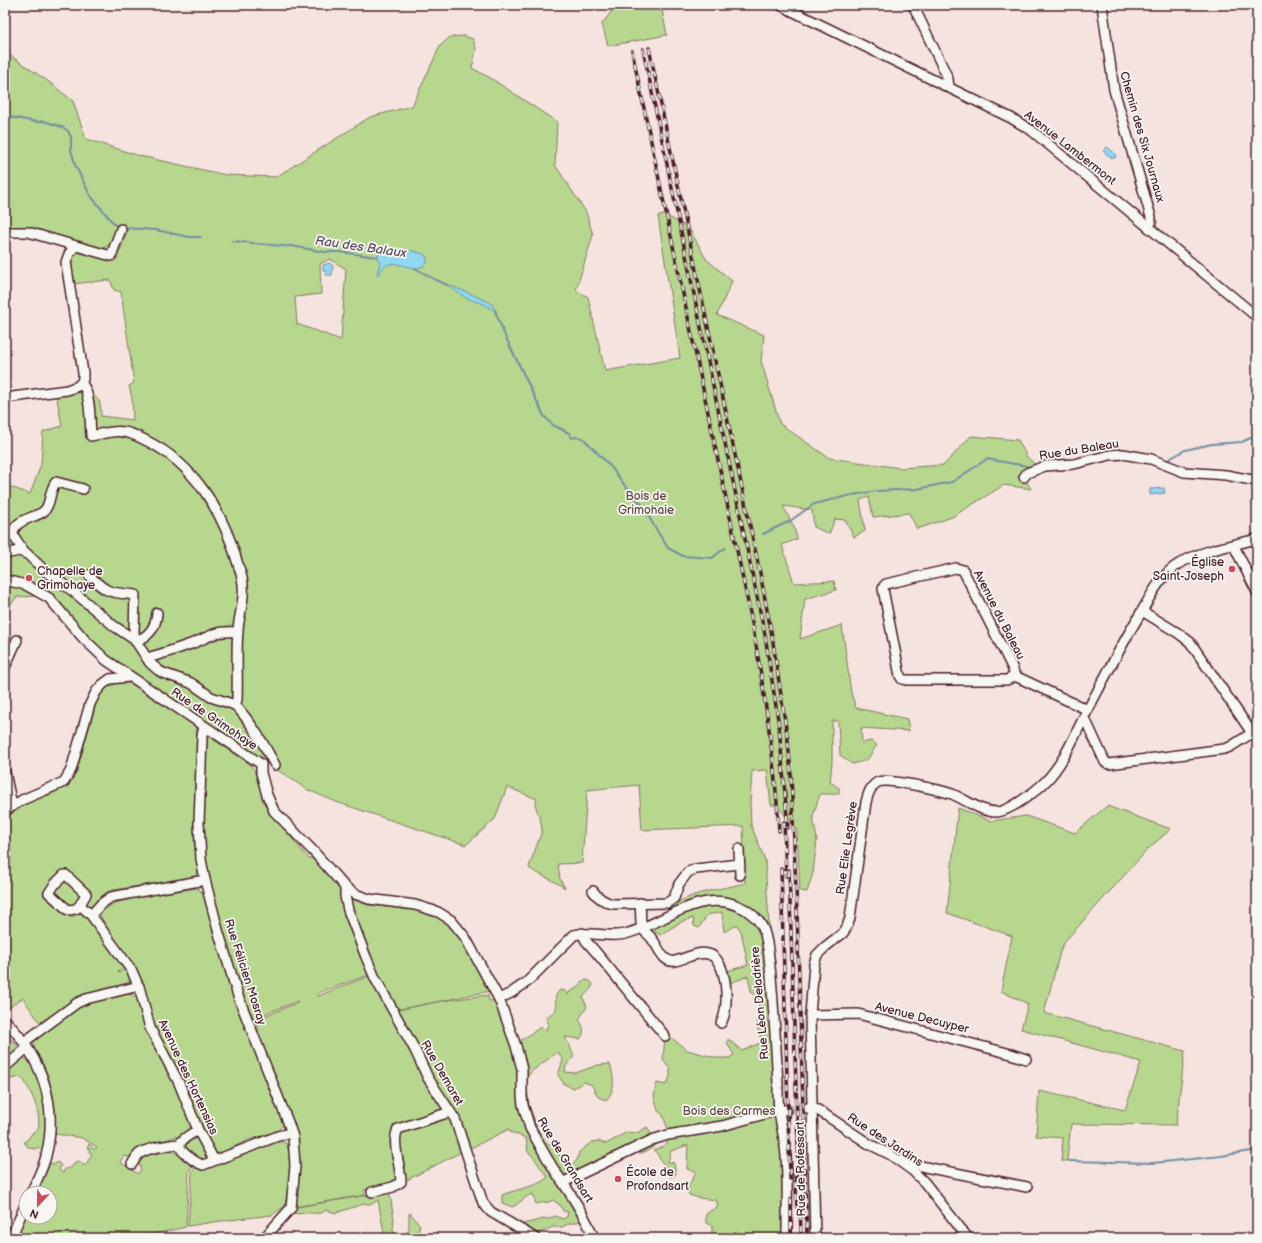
<svg xmlns="http://www.w3.org/2000/svg" width="1262" height="1243" viewBox="0 0 1262 1243" font-family="'Balsamiq Sans',sans-serif">
<style>
.green{fill:#b7d78f;stroke:#807b5d;fill-rule:evenodd}
.water{fill:#90d8f2;stroke:#748ea2}
.lines{fill:none;stroke-linecap:round;stroke-linejoin:round}
.stream{stroke:#748ea2;stroke-width:2}
.minor-tunnel{stroke:#d3bcbb;stroke-width:9;stroke-dasharray:9 4.5;stroke-linecap:butt}
.minor-casing{stroke:#4a1f2b;stroke-width:12}
.minor{stroke:#f6f6f2;stroke-width:9}
.rail-casing{stroke:#4a1f2b;stroke-width:3.5}
.rail{stroke:#f6f6f2;stroke-width:2;stroke-dasharray:6;stroke-linecap:butt}
.poi-dot{fill:#d1495b;stroke:#f6f6f2;stroke-width:1.5}
.labels{text-anchor:middle;dominant-baseline:central;stroke-width:3.5;stroke-linejoin:round;paint-order:stroke}
.street-label{font-size:12px;fill:#4a1f2b;stroke:#f6f6f2}
.park-label{font-size:12px;fill:#654d44;stroke:#f6f6f2}
.poi-label{font-size:12px;fill:#4a1f2b;stroke:#f6f6f2;text-anchor:start}
.water-label{font-size:13px;font-style:italic;fill:#5c4d5d;stroke:#f6f6f2}
</style>
<rect width="100%" height="100%" fill="#f5e3df"/>
<filter id="ink" filterUnits="userSpaceOnUse"><feTurbulence type="fractalNoise" baseFrequency=".025" numOctaves="2"/><feDisplacementMap in="SourceGraphic" scale="8" xChannelSelector="R" yChannelSelector="G"/><feConvolveMatrix kernelMatrix="1 2 1 2 8 2 1 2 1" color-interpolation-filters="sRGB"/></filter>
<g filter="url(#ink)">
<g class="green">
<path d="M610,5H661L667,35L608,46L602,24L611,12Z"/>
<path d="M464,36L473,39L476,49L472,68L492,79L557,122L555,165L586,212L593,235L576,290L588,297L605,371L680,358L658,216L665,215L689,228L706,259L732,281L717,315L764,335L761,361L780,424L829,458L901,468L944,465L971,436L1018,440L1027,457L1036,465L1021,472L1031,489L1004,485L952,517L917,529L909,513L873,517L869,497L860,500L865,531L854,537L845,520L835,519L829,534L814,527L812,510L783,506L794,527L797,539L782,545L794,583L834,581L836,590L805,599L800,639L842,625L851,693L856,708L907,719L909,731L861,728L862,743L871,741L877,745L867,760L852,764L840,755L838,721H832V763L830,782L839,788V794H820L813,816L817,840L813,873L807,892L800,891L797,831L777,805H771L767,770L752,771L750,802L751,825L765,860L784,1163L785,1238H735L737,1232L723,1238L712,1236V1226L706,1223V1214L718,1206L716,1200L699,1198L689,1195L688,1187L696,1172L687,1169L688,1145L671,1151L668,1162L674,1163L676,1174L671,1177L667,1172L666,1166C658,1160 660,1156 654,1150L664,1146L676,1134L667,1127L663,1115L658,1111L654,1096L657,1083L666,1085L670,1077V1069L663,1060L665,1036H669L687,1050L717,1058H729L734,1055L727,1043L728,1039L742,1051L762,1042L757,1026L759,999L751,991L748,976L728,984L727,971L748,965L741,931L737,925L724,932L722,912L707,915L699,928L694,926L693,918L681,922L660,935L654,931C656,928 657,923 659,920C677,892 716,891 745,883L743,826L642,830L639,785L587,790L582,863L558,864L560,879L565,888L557,883L530,869L529,867L542,831L541,822L535,804L537,799L507,787L495,819L466,845L336,802L308,790L121,668L41,596L17,597L7,609L5,616V485L30,494L41,465L43,432L62,426L56,394C67,393 92,389 99,401C101,405 101,412 101,416L133,420L132,398L129,386L134,383L121,292L114,290L110,280L72,284L68,260L73,253L78,250L117,259L128,229L120,225L113,244L103,248L35,230L5,228V52L49,82L73,101L86,139L140,156L226,175L276,177L370,117L412,106L440,46L450,37ZM330,259L346,269L341,340L297,324L295,297L321,294L320,264Z"/>
<path d="M122,682L132,684L197,727L194,839L198,871L194,877L114,890L107,892L96,901L97,904L91,907L85,905L86,900L65,871L45,892L72,917L79,912L82,913L86,917L124,967L118,972L119,973L125,969C130,975 132,980 125,986L75,999L40,1023L23,998L5,1010V817L25,803L51,794L64,787L76,774L98,697C103,688 113,684 122,682Z"/>
<path d="M208,736L250,764L254,770L266,807L309,859L314,857L341,886L368,975L318,993V996L369,976L370,980H372L393,1011L442,1001L488,995L489,1001L494,1000L498,1005L517,1043L541,1027L546,1030L548,1024L546,1018L556,1010C557,1001 552,998 560,990L565,991L568,995L569,992L577,988L582,981L588,980L593,984C591,991 586,992 583,998L587,1007L579,1019C583,1026 586,1032 580,1039L565,1037L574,1056L566,1066L565,1072L575,1073L598,1065L610,1064C614,1077 616,1090 606,1100L598,1097L592,1085L584,1082L574,1088L564,1084L558,1075L563,1060L558,1052L533,1070L526,1078L529,1105L538,1130L547,1143L553,1145L562,1158L565,1167L574,1163L577,1160L579,1152L592,1142L600,1141L606,1144L627,1132L637,1133L647,1127L651,1133L652,1140L658,1143C650,1151 641,1155 629,1153L564,1182L585,1217L578,1222L568,1224L562,1227H553L532,1236L515,1226L544,1219H549L555,1216L563,1219L567,1217L568,1212L563,1211L560,1205L553,1200C547,1204 542,1202 536,1204L533,1194C524,1196 520,1204 512,1207L502,1203V1195C516,1189 538,1187 548,1177C540,1169 537,1159 528,1152L526,1138L510,1132L509,1129L467,1150L456,1114L439,1086L436,1087L426,1078L425,1084L443,1110L393,1128L398,1179L389,1186L364,1190L365,1195L294,1207L299,1170V1160L295,1130L257,1033L259,1031L255,1020L297,1003L298,1001L254,1018L243,999L235,1000L283,1125L276,1132L248,1140L219,1154L215,1153L210,1146L187,1088L154,1025L146,996L137,971L111,934L100,915L104,910L115,903L143,896L197,888L202,892L204,897L206,891L199,865L207,743Z"/>
<path d="M1107,806L1171,829L1148,849L1065,941L1060,952L1044,1013L1185,1051L1176,1125L1071,1124L1067,1161H1061L1063,1138L1036,1136L1039,1091L1125,1110L1141,1062L1021,1029L1028,1004L1001,991L1012,936L947,913L958,808L991,821L1026,816L1075,833Z"/>
<path d="M66,881C75,885 83,894 78,904L70,907L56,894V889L63,882Z"/>
<path d="M353,899L368,905L424,911L447,922L462,939L491,991L395,1010L376,975L350,903Z"/>
<path d="M129,994L133,995L137,999L145,1029L177,1090L191,1125L190,1130L185,1134L139,1148L129,1157L124,1156L120,1162L138,1174L141,1169L139,1163L142,1158L149,1155L172,1151L193,1164L189,1172L186,1227L135,1238H17L26,1215V1217H50V1193H36L48,1163L54,1164L58,1162L61,1166L59,1170L63,1173L65,1169L72,1167L75,1162L79,1161L85,1166L92,1154L89,1152L90,1149L87,1148L89,1144L94,1149H95L97,1147L82,1138L55,1134C57,1112 53,1086 44,1066C40,1058 32,1049 34,1040L80,1007L88,1003Z"/>
<path d="M5,1032L20,1049L5,1063Z"/>
<path d="M24,1058C48,1071 49,1127 42,1150L38,1147L35,1149L29,1148L24,1142L28,1139L33,1132L37,1131C44,1118 30,1087 21,1077L5,1080V1069L19,1060Z"/>
<path d="M448,1115L451,1121L463,1151L405,1181L402,1175L399,1133Z"/>
<path d="M196,1136L198,1137L207,1155L208,1158L205,1162L186,1153L184,1146L185,1142Z"/>
<path d="M276,1142H283L287,1144C293,1164 288,1186 285,1206L272,1215L213,1222L188,1226L192,1172L196,1166L206,1168L218,1165Z"/>
<path d="M389,1188L394,1220L393,1229L395,1237L399,1238H385L378,1200L372,1204H363L336,1213L326,1210C319,1216 314,1212 307,1213C302,1213 296,1215 291,1212L292,1208L368,1195L372,1192Z"/>
<path d="M410,1213L420,1225L417,1234L413,1232V1238H404L409,1229V1214Z"/>
</g>
<g class="water">
<path d="M1107,147L1116,154L1115,158H1112L1103,151Z"/>
<path d="M250,243L293,246L286,247Z"/>
<path d="M394,249C399,248 423,252 426,256C427,259 427,260 427,263C414,277 397,256 384,267C382,269 380,273 378,275L377,274L380,263L377,257L379,253L383,251L390,253Z"/>
<path d="M330,263L333,266L332,275H326V271L323,270V265Z"/>
<path d="M446,284L471,294L491,303L497,312L484,304L466,298Z"/>
<path d="M1164,488L1165,493L1150,495V489Z"/>
</g>
<g class="lines">
<g class="stream">
<path d="M5,116L37,122L44,121L62,127L68,131L71,137V150L76,167L90,195L115,225L121,227"/>
<path d="M125,228L156,230L189,237H201"/>
<path d="M232,241L253,243"/>
<path d="M291,246L325,252H340L378,257"/>
<path d="M415,268L434,279L447,285"/>
<path d="M495,311L505,336L544,416L553,425L569,433L572,438L576,437L583,438L611,467L626,487L644,507L654,526L668,548L683,556L712,558L725,548"/>
<path d="M1166,461L1185,450L1212,444L1242,442L1257,435"/>
<path d="M763,534L790,521L814,504L852,495L877,491L917,489L952,482L987,459L1032,467"/>
<path d="M1069,1161L1153,1163L1221,1156L1257,1150"/>
</g>
<path class="minor-tunnel" d="M786,1110L807,1108"/>
<defs>
<g id="minor">
<path d="M780,5L1011,118L1031,130L1257,317"/>
<path d="M913,5L946,74L948,79L949,87"/>
<path d="M1102,5L1114,90L1151,217V223L1148,227"/>
<path d="M5,232H28L111,256L121,229"/>
<path d="M75,246L69,254L66,262L83,373V379L81,383C91,391 90,423 91,436C102,434 113,430 124,432C132,433 139,437 147,441C194,464 223,512 237,561C239,569 243,577 243,585C245,600 239,615 238,630C236,653 238,677 237,700L235,705C252,723 263,743 275,765"/>
<path d="M5,398L67,390L78,386L81,383"/>
<path d="M1024,477L1027,473L1045,466L1074,464L1110,455L1123,454L1151,459L1184,472L1226,475L1257,481"/>
<path d="M83,489L56,482C49,490 51,505 44,511C34,519 13,519 13,535L23,550L45,571L74,592L114,626L135,640"/>
<path d="M1234,546L1257,592"/>
<path d="M5,554L19,551L27,554"/>
<path d="M89,575C107,594 110,592 135,595L134,632L135,640L150,663L158,670L163,673L191,683L211,697L235,705"/>
<path d="M5,580L26,585L49,598L84,639L106,660L261,764V773L267,795L274,811L314,852L345,887L355,894L369,899L415,905L438,912L451,920L465,937L499,999L516,1046L522,1069V1096L523,1105L530,1128C539,1144 547,1159 557,1174C571,1194 585,1215 594,1238"/>
<path d="M135,641C149,637 156,627 157,613"/>
<path d="M147,658C162,654 177,649 191,644C212,636 215,630 238,632"/>
<path d="M5,667L17,640"/>
<path d="M1015,676L1007,680H906L902,679L900,676L883,589L884,586L886,584L956,568L963,570L1012,667L1015,676L1088,710"/>
<path d="M1083,719L1087,723L1105,762L1109,764L1224,749L1230,747L1252,733L1190,642L1178,633L1142,611"/>
<path d="M204,726L202,736L199,824L201,859L205,880L218,930L238,996L288,1122L293,1137L295,1166L291,1208L264,1238"/>
<path d="M5,772L12,806"/>
<path d="M5,811L22,800L64,782L71,770L90,704L96,692L102,685L110,679L129,677"/>
<path d="M739,849L740,875"/>
<path d="M205,880L111,897L101,904L91,915L132,971L140,990L150,1028L179,1083L198,1130L214,1160"/>
<path d="M345,887V896L348,910L366,957L375,978L415,1050L428,1078L455,1119L483,1203L491,1212L535,1238"/>
<path d="M593,891C598,898 604,902 613,904L667,903L674,898L679,884L688,872L696,869L739,864"/>
<path d="M640,903C641,909 640,923 642,928C644,932 650,935 652,939C659,947 662,963 675,961C685,959 697,951 708,954C728,958 730,1009 721,1023"/>
<path d="M80,905L76,909L68,910L49,893L55,884L64,875H66L86,894L80,905L91,915"/>
<path d="M582,933L586,941L595,951L665,1036"/>
<path d="M499,999L511,993L527,982L574,935C591,931 608,938 625,934C662,925 696,890 736,905C747,909 758,918 763,928C769,943 769,960 771,976C774,1012 776,1048 778,1084C778,1093 778,1103 779,1111C781,1126 785,1141 786,1156C788,1183 787,1211 787,1238"/>
<path d="M810,1015L858,1014L1011,1054L1026,1059"/>
<path d="M5,1020C41,1057 59,1104 46,1156C43,1169 36,1181 31,1193"/>
<path d="M24,1042L77,1003L86,999L139,986"/>
<path d="M5,1067L27,1048"/>
<path d="M807,1108L818,1110L869,1144L891,1155L913,1171L925,1183L968,1238"/>
<path d="M198,1130C185,1138 170,1143 189,1157C193,1160 197,1163 203,1165L278,1136L291,1133"/>
<path d="M903,1160L925,1167L1027,1187"/>
<path d="M132,1164C134,1161 136,1157 139,1154C147,1148 169,1145 179,1144"/>
<path d="M564,1182L652,1140L668,1135L722,1126L779,1110H786"/>
<path d="M372,1192L393,1187L401,1182C401,1167 391,1142 398,1129L450,1112"/>
<path d="M11,1238L26,1203"/>
<path d="M815,1238L810,1015L814,964L817,955L825,947L843,933L847,927L850,918L866,802C868,795 870,786 878,782C888,778 940,790 952,794C967,800 980,812 997,812C1010,811 1036,791 1045,782C1063,764 1073,739 1084,717C1103,681 1121,645 1142,611C1152,593 1162,574 1179,564C1199,551 1233,545 1257,539"/>
</g>
</defs>
<use href="#minor" class="minor-casing"/>
<use href="#minor" class="minor"/>
<defs>
<g id="rail">
<path d="M649,48L760,573L772,636L788,741L791,774L797,912L807,1238"/>
<path d="M643,49L765,635L779,726L788,828"/>
<path d="M632,51L751,617C764,688 775,759 779,831"/>
<path d="M784,822L786,876"/>
<path d="M781,869L790,1179"/>
<path d="M789,870L799,1176"/>
<path d="M795,1170L797,1208"/>
<path d="M791,1199V1238"/>
<path d="M800,1202L801,1238"/>
</g>
</defs>
<use href="#rail" class="rail-casing"/>
<use href="#rail" class="rail"/>
</g>
</g>
<g class="poi-dot">
<circle cx="1232" cy="569" r="4"/>
<circle cx="29" cy="578" r="4"/>
<circle cx="618" cy="1179" r="4"/>
</g>
<g class="labels">
<g class="street-label">
<text transform="translate(1142 137) rotate(74)">Chemin des Six Journaux</text>
<text transform="translate(1070 148) rotate(38)">Avenue Lambermont</text>
<text transform="translate(1079 450) rotate(-9)">Rue du Baleau</text>
<text transform="translate(999 615) rotate(63)">Avenue du Baleau</text>
<text transform="translate(214 719) rotate(34)">Rue de Grimohaye</text>
<text transform="translate(847 848) rotate(-82)">Rue Elie Legrève</text>
<text transform="translate(245 972) rotate(72)">Rue Félicien Mosray</text>
<text transform="translate(760 1003) rotate(-95)">Rue Léon Deladrière</text>
<text transform="translate(922 1018) rotate(14)">Avenue Decuyper</text>
<text transform="translate(442 1073) rotate(60)">Rue Demaret</text>
<text transform="translate(188 1077) rotate(65)">Avenue des Hortensias</text>
<text transform="translate(885 1140) rotate(33)">Rue des Jardins</text>
<text transform="translate(565 1160) rotate(59)">Rue de Grandsart</text>
<text transform="translate(801 1169) rotate(-91)">Rue de Rofessart</text>
</g>
<g class="park-label">
<text x="646" y="496">Bois de<tspan x="646" dy="14">Grimohaie</tspan></text>
<text x="729" y="1111">Bois des Carmes</text>
</g>
<g class="poi-label">
<text x="1224" y="562" text-anchor="end">Église<tspan x="1224" dy="14">Saint-Joseph</tspan></text>
<text x="37" y="571">Chapelle de<tspan x="37" dy="14">Grimohaye</tspan></text>
<text x="626" y="1172">École de<tspan x="626" dy="14">Profondsart</tspan></text>
</g>
<g class="water-label">
<text transform="translate(361 247) rotate(8)">Rau des Balaux</text>
</g>
</g>
<rect width="1262" height="1243" fill="none" stroke="#f6f6f2" stroke-width="20"/>
<rect x="10" y="10" width="1242" height="1223" fill="none" stroke="#4a1f2b" stroke-width="1.5" filter="url(#ink)"/>
<g transform="translate(38 1205) rotate(202)"><circle r="19" fill="#f6f6f2" stroke="#b1a0a2"/>
<path d="M0-3L7 15L0 10L-7 15Z" fill="#d1495b"/>
<text y="-6" font-size="11" font-weight="bold" text-anchor="middle" fill="#4a1f2b">N</text>
</g>
</svg>
